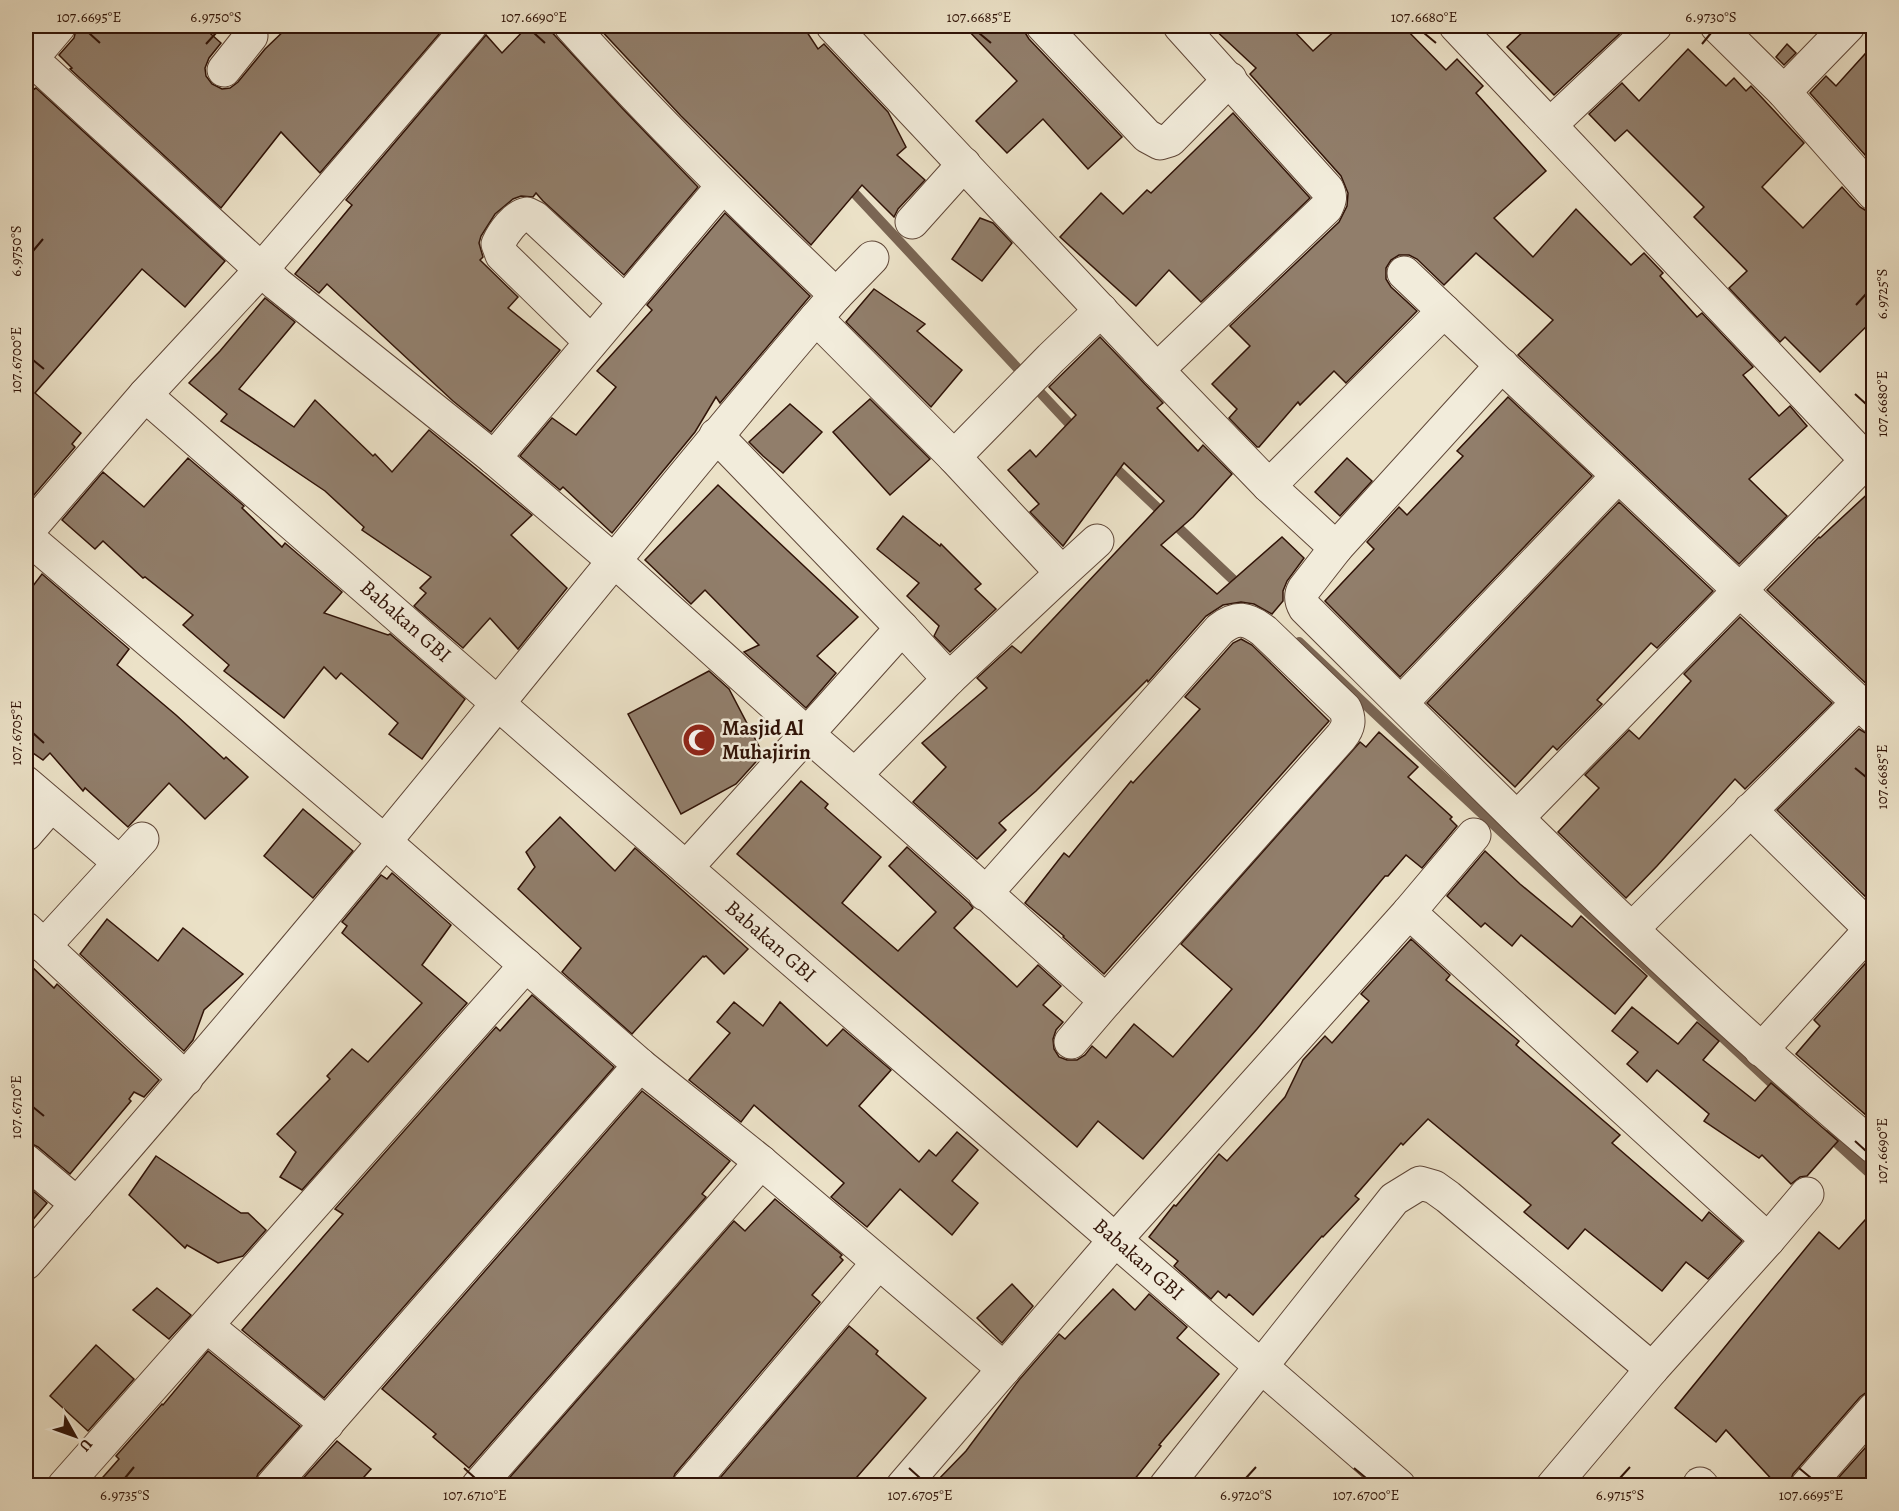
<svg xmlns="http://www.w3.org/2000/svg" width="1899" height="1511" viewBox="0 0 1899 1511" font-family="Alegreya,serif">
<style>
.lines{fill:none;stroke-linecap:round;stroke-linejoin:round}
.stream{stroke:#7a6553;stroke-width:10}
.building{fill:#917e6b;stroke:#301307;stroke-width:1.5}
.minor-casing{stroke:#5f4637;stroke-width:35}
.minor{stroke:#f2ecdb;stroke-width:33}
.ticks{fill:none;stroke:#301307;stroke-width:2}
.labels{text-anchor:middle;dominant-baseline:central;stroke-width:5;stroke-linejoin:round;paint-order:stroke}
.street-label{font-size:21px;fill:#301307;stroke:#f2ecdb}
.poi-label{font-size:21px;font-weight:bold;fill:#301307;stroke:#f2ecdb;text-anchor:start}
.neatline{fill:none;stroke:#301307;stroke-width:2}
.ticks-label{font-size:15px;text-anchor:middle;fill:#301307}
</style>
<rect width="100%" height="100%" fill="#ebe1c7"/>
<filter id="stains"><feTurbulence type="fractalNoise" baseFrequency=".00333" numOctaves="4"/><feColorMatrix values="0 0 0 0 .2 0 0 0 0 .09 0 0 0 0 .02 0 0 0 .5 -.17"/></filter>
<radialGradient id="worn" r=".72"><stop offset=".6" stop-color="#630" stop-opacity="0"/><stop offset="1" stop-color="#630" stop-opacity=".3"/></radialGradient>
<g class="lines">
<g class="stream">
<path d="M845,183L1078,433"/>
<path d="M1109,462L1244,590"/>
<path d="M1299,642L1434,769L1794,1104"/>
<path d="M1828,1135L1874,1177"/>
</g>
</g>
<g class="building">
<path d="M77,26H202L221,43L209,58L205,68L206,76L212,84L222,89L230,88L238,82L265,49L289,26H446L320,173L281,132L221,208L70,69L72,68L59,55L74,38Z"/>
<path d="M528,26H546L622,108L698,187L624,275L543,201L536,193L533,197L521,196L513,199L495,214L481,236L479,243L483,257L480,260L518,297L508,308L560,350L491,432L453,401L327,284L319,293L295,274L352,205L346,200L486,35L502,53Z"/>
<path d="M597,26H803L818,49L824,44L888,112L906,147L897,155L925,180L898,209L894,217L862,185L811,245L681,116Z"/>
<path d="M964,26H1021L1029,39L1122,137L1088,169L1043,119L1007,153L976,121L1017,81Z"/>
<path d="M1211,26H1289L1313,51L1340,26H1403L1446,70L1457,59L1483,86L1476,93L1546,171L1494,218L1533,257L1576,209L1631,265L1644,253L1663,273L1660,276L1697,317L1702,313L1753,367L1743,375L1779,416L1790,406L1807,426L1749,479L1787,516L1739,564L1518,355L1553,320L1476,253L1444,285L1417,259L1409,255H1399L1391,260L1386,268V279L1391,287L1417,311L1346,383L1334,371L1300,405L1298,402L1259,447H1257L1229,418L1237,409L1212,384L1250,346L1230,326L1339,222L1347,206L1348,193L1341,176L1250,74L1256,68Z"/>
<path d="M1529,26H1628L1554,95L1507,47Z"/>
<path d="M1787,44L1796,53L1784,65L1776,57Z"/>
<path d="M1874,44V165L1810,93L1826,76L1836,86Z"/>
<path d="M1688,49L1726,86L1734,78L1746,91L1751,86L1804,143L1762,187L1803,228L1842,187L1860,207L1868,212H1874V319L1820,372L1785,337L1780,342L1729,288L1747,271L1694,217L1704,207L1627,130L1615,141L1589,114L1622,83L1639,101Z"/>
<path d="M36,88L225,261L185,307L142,269L35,393L81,433L72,444L75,447L34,495L26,488V94Z"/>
<path d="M1233,113L1310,198L1201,302L1169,270L1136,306L1060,237L1101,193L1123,214L1147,190L1151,193Z"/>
<path d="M725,213L810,296L720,403L716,397L695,432L612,533L563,487L560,490L520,456L552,418L576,435L616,387L597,371L652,310L647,305Z"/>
<path d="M980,218L993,223L1012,243L982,281L952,259Z"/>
<path d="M874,289L925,324L917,331L962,370L931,407L846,322Z"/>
<path d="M265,298L295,322L239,389L294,427L315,400L373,456L375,454L392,472L429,430L532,515L511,535L567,588L518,649L490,618L463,648L414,606L426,593L420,588L431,577L362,530L364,527L325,491L221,421L227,414L189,383L220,351Z"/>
<path d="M1100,337L1163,403L1157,408L1198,451L1203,445L1232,474L1193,517L1161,545L1217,594L1282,537L1304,558L1287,581L1283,591V601L1272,614L1254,604L1241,602L1223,605L1206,616L1148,682L1147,680L1036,791L999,823L1006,830L977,859L913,802L946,767L922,743L987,688L977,678L1012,646L1021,653L1164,501L1124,463L1063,546L1030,512L1039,504L1008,470L1030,450L1036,457L1076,415L1049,387Z"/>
<path d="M1508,397L1592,476L1400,677L1325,601L1374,549L1367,542L1399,507L1407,515L1463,456L1457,451Z"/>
<path d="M870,399L930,459L890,495L833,432Z"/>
<path d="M790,404L822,432L783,473L763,456L749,442Z"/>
<path d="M188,458L244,506L242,508L282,547L285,543L342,592L324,613L388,635L390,634L465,699L422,759L389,734L398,723L341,673L336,679L324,667L284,718L224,671L229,665L183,625L193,615L145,577L143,578L103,541L95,549L62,520L103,472L144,507Z"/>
<path d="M1347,458L1372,481L1340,516L1315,492Z"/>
<path d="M718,485L858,617L817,656L836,673L806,708L744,652L759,645L705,590L691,604L645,560Z"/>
<path d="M1874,488V691L1767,590L1819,537L1820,538Z"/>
<path d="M1619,502L1713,591L1657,648L1651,643L1597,700L1602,704L1557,750L1553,746L1515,787L1427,703Z"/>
<path d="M903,516L940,546L941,544L981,584L975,589L996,609L950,652L934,636L939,626L907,596L919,583L877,549Z"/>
<path d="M42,574L129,649L117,665L176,715L224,759L226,757L248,777L205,819L169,783L128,827L85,788L83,791L50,753L43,760L26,748V595Z"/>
<path d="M1740,617L1832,703L1745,789L1735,779L1657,866L1626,898L1558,832L1599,788L1585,775L1629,730L1639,739L1691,681L1684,674Z"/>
<path d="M1241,639L1252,645L1329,721L1104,974L1063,937L1064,936L1025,903L1064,853L1069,857L1131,781L1133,783L1200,709L1185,697L1233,643Z"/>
<path d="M709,671L729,689L763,754L736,784L681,814L628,714Z"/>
<path d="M1859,729L1869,735H1874V905L1777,810Z"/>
<path d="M1379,732L1418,767L1408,777L1452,817L1450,819L1457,826L1422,868L1406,855L1388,876H1385L1257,1029L1143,1159L1098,1121L1077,1147L737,854L801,781L828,804L825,808L881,857L842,903L898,951L936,912L889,866L907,847L969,903L973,908L954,928L1017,987L1038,965L1061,986L1043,1005L1063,1022L1056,1030L1053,1039L1054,1049L1059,1057L1067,1060H1077L1085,1055L1092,1046L1106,1058L1134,1024L1173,1057L1232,989L1181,944L1360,742L1366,747Z"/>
<path d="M303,809L353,851L313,898L264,856Z"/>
<path d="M560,817L615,871L635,848L748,949L724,974L706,956L704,957L703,956L632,1034L562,972L581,948L518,889L535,867L526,852Z"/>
<path d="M1485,851L1520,884L1572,927L1581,916L1647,976L1615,1014L1521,935L1512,946L1485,923L1481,927L1447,896Z"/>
<path d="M392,873L451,925L422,965L467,1003L302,1190L280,1177L296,1152L277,1134L330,1079L327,1076L352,1049L368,1062L422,1003L342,933L347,926L342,922L381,875L387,879Z"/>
<path d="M107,919L158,961L183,928L243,974L204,1010L193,1040L184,1051L80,954Z"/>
<path d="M1411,939L1450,975L1446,980L1519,1041L1516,1045L1620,1135L1612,1143L1702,1221L1709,1212L1742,1241L1708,1279L1686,1262L1662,1291L1585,1229L1568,1249L1524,1212L1531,1205L1428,1119L1403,1145L1401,1143L1355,1196L1359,1199L1323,1237L1322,1236L1253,1315L1229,1294L1226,1298L1218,1291L1211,1299L1174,1266L1178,1261L1149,1237L1174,1205L1176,1206L1219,1154L1227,1161L1285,1097L1303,1060L1325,1036L1332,1043L1369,1001L1361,994Z"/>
<path d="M1874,954V1122L1796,1054L1820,1026L1814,1020Z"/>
<path d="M26,961L54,988L57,984L159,1080L144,1097L134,1092L129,1099L131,1101L70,1174L38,1147L30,1143H26Z"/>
<path d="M532,995L614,1067L324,1398L242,1330L343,1214L335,1209L496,1027L500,1031Z"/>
<path d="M734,1002L763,1026L780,1002L827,1046L843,1029L891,1070L859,1106L919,1162L929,1150L936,1156L957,1132L978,1150L952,1181L978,1203L952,1235L900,1189L867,1227L831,1197L844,1183L754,1105L741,1122L689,1080L730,1033L717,1022Z"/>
<path d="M1632,1007L1678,1044L1697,1022L1719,1041L1703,1060L1755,1101L1771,1083L1838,1141L1807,1176L1800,1177L1791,1184L1762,1155L1759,1158L1704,1121L1709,1114L1657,1070L1647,1082L1627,1064L1638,1052L1612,1031Z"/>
<path d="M642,1091L730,1161L702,1194L706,1197L469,1468L433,1437L436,1434L382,1389Z"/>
<path d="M156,1156L241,1213H248L266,1230L243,1256L218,1263L187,1245L185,1248L129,1195Z"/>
<path d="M26,1185L47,1203L26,1228Z"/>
<path d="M775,1199L842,1255L840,1257L843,1260L812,1295L820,1302L675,1474L671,1485H503L734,1221L745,1231Z"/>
<path d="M1874,1210V1391L1867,1392L1860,1397L1793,1474L1789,1485H1777L1726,1430L1716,1442L1675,1408L1819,1232L1839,1249Z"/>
<path d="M1012,1284L1033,1306L1002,1343L977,1318Z"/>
<path d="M157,1288L191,1315L169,1339L133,1310Z"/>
<path d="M1113,1289L1135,1310L1149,1294L1187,1327L1177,1338L1219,1374L1159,1445L1161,1446L1130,1485H933L966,1451L1019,1380L1059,1334L1065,1339Z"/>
<path d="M849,1326L878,1351L876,1354L926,1398L850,1485H714Z"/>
<path d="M96,1345L134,1379L88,1431L50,1396Z"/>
<path d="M208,1351L300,1426L258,1474L254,1485H96L119,1459L116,1456L162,1404L163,1405Z"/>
<path d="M1874,1438V1485H1832Z"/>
<path d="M337,1441L371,1469L357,1485H297Z"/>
</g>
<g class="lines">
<defs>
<g id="minor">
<path d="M571,26C655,120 745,208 836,295L816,318"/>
<path d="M833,26L1157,370L1269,486L1336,548L1304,589C1300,596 1301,601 1305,608C1490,792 1674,979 1874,1147"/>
<path d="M1043,26L1147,136L1160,143L1170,140L1230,79"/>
<path d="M1456,26L1874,468"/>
<path d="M1717,26L1784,92L1874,194"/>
<path d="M26,54L277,284L494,458L628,573L807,734L902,628L716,435"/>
<path d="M31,59L59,26"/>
<path d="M224,70L251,36"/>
<path d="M1784,92L1848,26"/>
<path d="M1550,125L1655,26"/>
<path d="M912,222L964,164"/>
<path d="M1404,273L1444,311"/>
<path d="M836,295L872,258"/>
<path d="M591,342L502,255L498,244C503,233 515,216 527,214L535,218L625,302"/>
<path d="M1157,370L1326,208C1330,200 1331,197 1327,189L1180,26"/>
<path d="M145,395L686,868L1399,1486"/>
<path d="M954,457L1062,573L1097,541"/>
<path d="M494,458L722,187"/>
<path d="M1269,486L1444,311L1874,717"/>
<path d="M26,533L145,395L261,270L470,26"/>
<path d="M26,536L385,842L640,1065L761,1162L1004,1369"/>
<path d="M1336,548L1502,365"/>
<path d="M902,628L949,679"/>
<path d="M1401,703L1618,476"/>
<path d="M855,775L949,679L1062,573"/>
<path d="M26,783L120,863L44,946"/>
<path d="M1750,810L1871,929"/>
<path d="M1517,818L1874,453"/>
<path d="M26,834L51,805"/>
<path d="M120,863L142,839"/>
<path d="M686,868L807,734C909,821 1007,913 1106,1001L1341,737C1349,727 1350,720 1345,709L1264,631C1247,618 1237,616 1220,629L985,894"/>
<path d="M1409,912L1768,1240"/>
<path d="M26,929L186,1079"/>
<path d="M1632,929L1858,703"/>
<path d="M1071,1042L1106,1001"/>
<path d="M1761,1050L1874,926"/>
<path d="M26,1161L77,1204L26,1263"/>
<path d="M77,1204C181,1084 284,963 385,841C529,667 669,490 816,318L954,457L1051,358L1101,310"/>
<path d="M207,1326L327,1424"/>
<path d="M1700,1484L1702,1486"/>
<path d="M64,1486L526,965"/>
<path d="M272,1486L640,1065"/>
<path d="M478,1486L761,1162"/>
<path d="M689,1486L878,1263"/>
<path d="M903,1486L1116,1239L1409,912L1474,835"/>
<path d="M1166,1486L1394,1199L1420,1183L1434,1187L1448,1197L1652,1369"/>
<path d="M1553,1486L1652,1369L1768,1240L1807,1194"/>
<path d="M1807,1486L1874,1409"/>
</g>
</defs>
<use href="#minor" class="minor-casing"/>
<use href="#minor" class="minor"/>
</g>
<path class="ticks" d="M89,33L100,43M534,33L545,43M979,33L991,43M1424,33L1436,43M206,44L216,33M1702,44L1711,33M33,251L43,239M1856,305L1866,294M33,360L44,369M1855,394L1866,404M33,733L44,743M1855,768L1866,777M33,1107L44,1116M1855,1141L1866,1151M464,1468L475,1478M909,1468L920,1478M1354,1468L1366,1478M1799,1468L1811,1478M125,1478L134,1467M1246,1478L1256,1467M1620,1478L1630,1467"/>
<defs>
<symbol id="mosque-disc" viewBox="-11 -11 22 22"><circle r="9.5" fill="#8f2418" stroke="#f2ecdb"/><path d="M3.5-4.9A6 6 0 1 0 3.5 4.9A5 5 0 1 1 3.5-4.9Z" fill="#fff"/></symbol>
</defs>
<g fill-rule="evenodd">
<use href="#mosque-disc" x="680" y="721" width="38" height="38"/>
</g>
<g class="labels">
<g class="street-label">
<text transform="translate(406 621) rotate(41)">Babakan GBI</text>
<text transform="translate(771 941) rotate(41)">Babakan GBI</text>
<text transform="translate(1139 1259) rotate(41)">Babakan GBI</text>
</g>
<g class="poi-label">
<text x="722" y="728">Masjid Al<tspan x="722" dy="24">Muhajirin</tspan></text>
</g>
</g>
<rect width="1899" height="1511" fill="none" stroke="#ebe1c7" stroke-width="66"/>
<g transform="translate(75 1436) rotate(130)" stroke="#f2ecdb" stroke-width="4.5" paint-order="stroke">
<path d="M0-4.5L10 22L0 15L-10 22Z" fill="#301307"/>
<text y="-9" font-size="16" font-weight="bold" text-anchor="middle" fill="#301307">U</text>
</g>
<rect x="33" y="33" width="1833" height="1445" class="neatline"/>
<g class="ticks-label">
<text x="89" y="22">107.6695°E</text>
<text x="216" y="22">6.9750°S</text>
<text x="534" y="22">107.6690°E</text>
<text x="979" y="22">107.6685°E</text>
<text x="1424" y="22">107.6680°E</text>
<text x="1711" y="22">6.9730°S</text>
<text transform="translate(16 251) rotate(-90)" y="5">6.9750°S</text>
<text transform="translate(1882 294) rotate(-90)" y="5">6.9725°S</text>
<text transform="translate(16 360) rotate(-90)" y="5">107.6700°E</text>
<text transform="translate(1882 404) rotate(-90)" y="5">107.6680°E</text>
<text transform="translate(16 733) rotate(-90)" y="5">107.6705°E</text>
<text transform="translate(1882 777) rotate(-90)" y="5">107.6685°E</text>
<text transform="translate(16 1107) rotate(-90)" y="5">107.6710°E</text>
<text transform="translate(1882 1151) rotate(-90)" y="5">107.6690°E</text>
<text x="125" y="1500">6.9735°S</text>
<text x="475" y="1500">107.6710°E</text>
<text x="920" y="1500">107.6705°E</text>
<text x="1246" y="1500">6.9720°S</text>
<text x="1366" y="1500">107.6700°E</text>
<text x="1620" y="1500">6.9715°S</text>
<text x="1811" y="1500">107.6695°E</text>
</g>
<rect width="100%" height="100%" filter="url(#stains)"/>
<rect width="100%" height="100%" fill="url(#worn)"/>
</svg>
